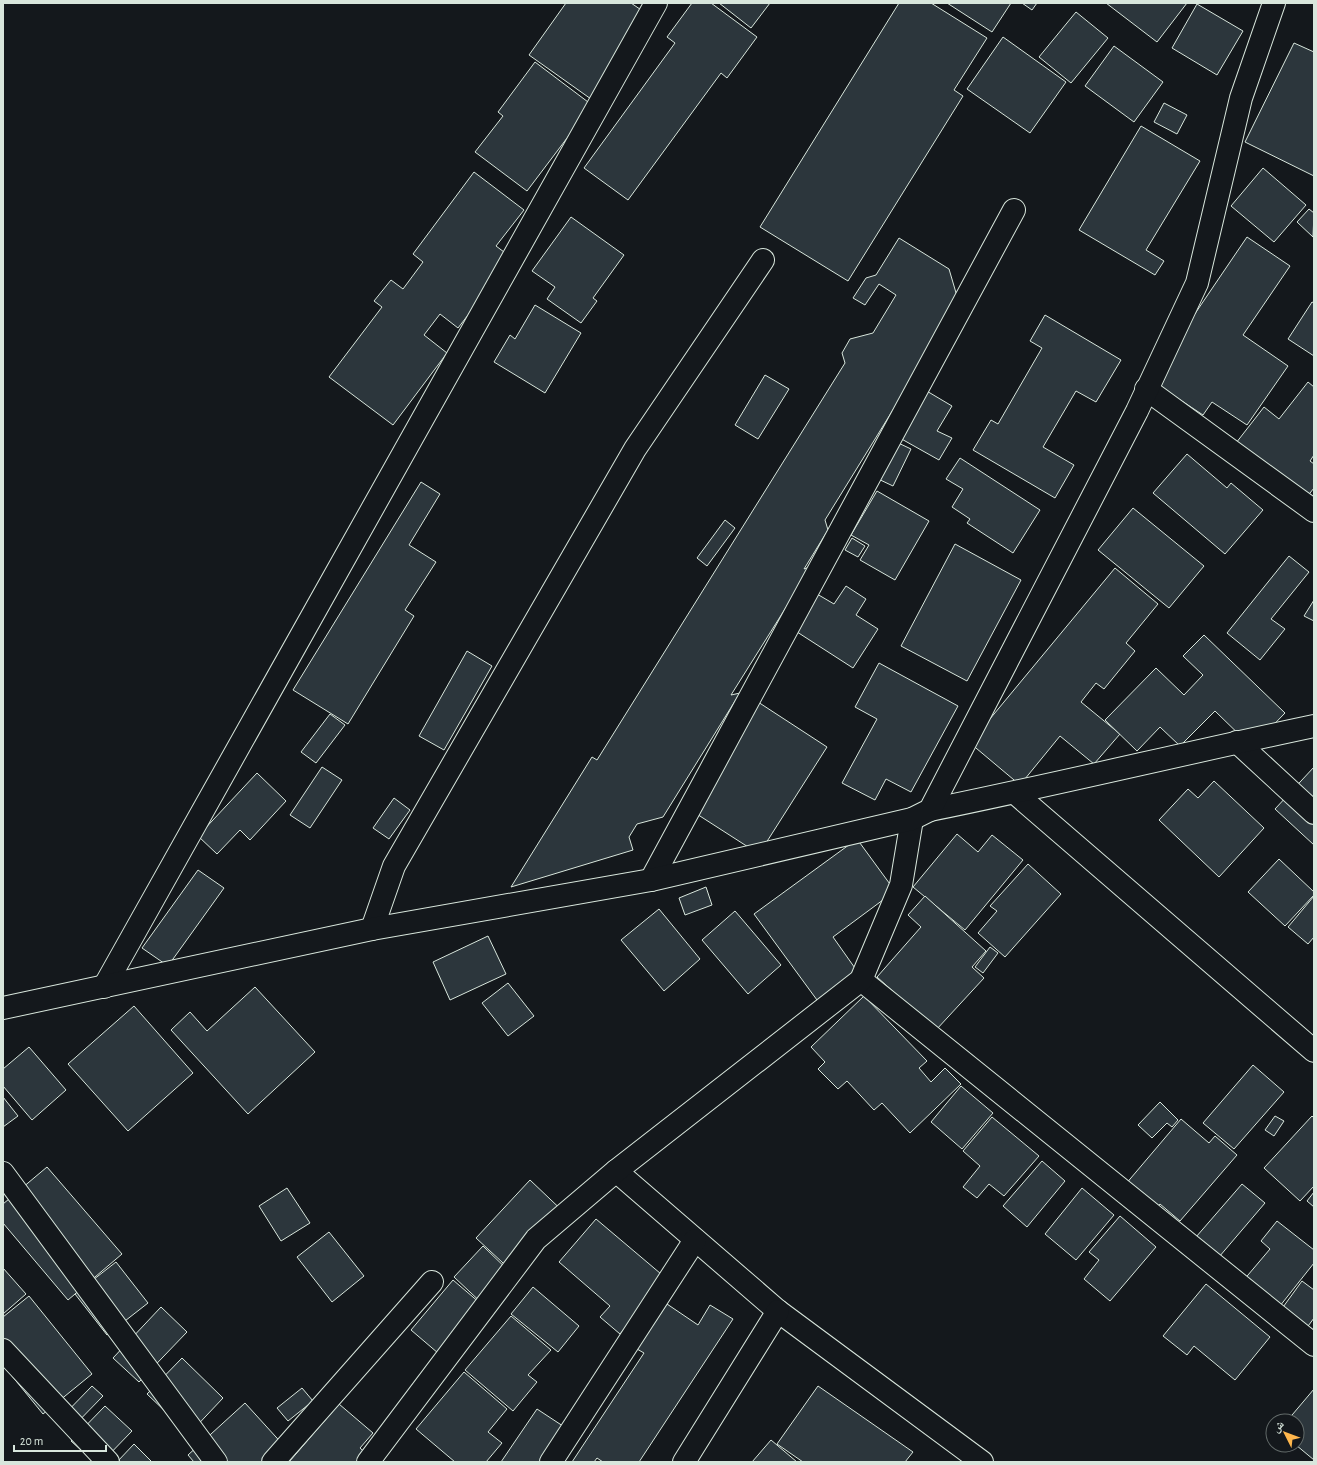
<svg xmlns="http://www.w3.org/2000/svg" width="1317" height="1465" viewBox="0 0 1317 1465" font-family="'Alegreya Sans','Noto Naskh Arabic',sans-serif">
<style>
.building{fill:#2c363c;stroke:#d8e6dc}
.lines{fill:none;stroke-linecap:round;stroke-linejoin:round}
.minor-casing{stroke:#d8e6dc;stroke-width:24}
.tertiary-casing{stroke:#d8e6dc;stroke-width:24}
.minor{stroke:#14181c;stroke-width:22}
.tertiary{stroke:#14181c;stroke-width:22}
</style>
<rect width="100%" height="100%" fill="#14181c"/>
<g class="building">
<path d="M566,3H631L650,16L591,99L529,55Z"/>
<path d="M692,3H711L757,37L727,78L721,73L628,200L584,168L675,43L667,37Z"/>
<path d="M719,3H770L751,28Z"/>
<path d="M899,3H931L987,38L954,90L963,96L848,281L760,227Z"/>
<path d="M947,3H1011L992,32Z"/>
<path d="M1022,3H1037L1032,10Z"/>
<path d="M1106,3H1187L1157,42Z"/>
<path d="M1197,4L1243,31L1217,75L1172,48Z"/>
<path d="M1076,12L1108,38L1071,83L1039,57Z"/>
<path d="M1003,37L1066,82L1030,133L967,89Z"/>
<path d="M1294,43L1314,52V176L1245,142Z"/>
<path d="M1114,46L1163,82L1134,122L1085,86Z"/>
<path d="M535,62L592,105L527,191L475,152L503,116L498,112Z"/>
<path d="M1164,103L1187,115L1177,134L1154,122Z"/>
<path d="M1141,126L1200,161L1146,250L1164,261L1155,275L1079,230Z"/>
<path d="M1263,168L1306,205L1274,242L1231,206Z"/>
<path d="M474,172L524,210L496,246L512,258L458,328L440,314L424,335L447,353L393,425L329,377L382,307L374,301L391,280L403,289L423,262L413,254Z"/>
<path d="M1309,209L1314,213L1313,237L1297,222Z"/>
<path d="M571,217L624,255L593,298L597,301L581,323L547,299L555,287L532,271Z"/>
<path d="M1247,237L1290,266L1243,335L1288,366L1247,425L1212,402L1203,415L1150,380Z"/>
<path d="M899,238L949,269L959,303L825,520L828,530L804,569L812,566L731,695L740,693L663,817L637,824L629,837L633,850L511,887L592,757L597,760L845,363L842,353L850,339L873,333L896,295L879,284L865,305L853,298L866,278L876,275Z"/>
<path d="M1312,302L1314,303V356L1288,339Z"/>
<path d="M535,305L581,333L545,393L494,362L510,335L515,339Z"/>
<path d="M1045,315L1121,360L1096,402L1076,391L1043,447L1074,465L1055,498L973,450L991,420L998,424L1042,348L1030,341Z"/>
<path d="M765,375L789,389L758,439L735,425Z"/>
<path d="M1308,382L1314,387V455L1310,461L1314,464V488L1306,498L1236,443L1264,407L1279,419Z"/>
<path d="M925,390L952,406L937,431L952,438L939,460L898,437Z"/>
<path d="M892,440L911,449L893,486L874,477Z"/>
<path d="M1187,454L1227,488L1231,483L1263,510L1225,554L1153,493Z"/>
<path d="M960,458L1040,510L1013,553L967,523L970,519L952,507L963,489L946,479Z"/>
<path d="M421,482L440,494L409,545L436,562L405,610L414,616L348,724L293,690Z"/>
<path d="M877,491L929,521L895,580L860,560L869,545L851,535Z"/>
<path d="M1133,508L1204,566L1169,608L1098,550Z"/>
<path d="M725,520L735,528L707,566L697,558Z"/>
<path d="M852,538L865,546L858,557L845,550Z"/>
<path d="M955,544L1021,580L967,681L901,646Z"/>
<path d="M1289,556L1309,572L1271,619L1285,629L1260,660L1227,633Z"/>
<path d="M1115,568L1158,604L1126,643L1135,651L1104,689L1096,683L1081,702L1120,734L1094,764L1060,736L1020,785L970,743Z"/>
<path d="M846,586L866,599L856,615L878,629L853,668L794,630L817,594L834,604Z"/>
<path d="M1314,600V621L1304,616Z"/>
<path d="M1204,635L1285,713L1252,747L1215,711L1180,746L1160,727L1137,751L1105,720L1156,668L1184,695L1203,675L1183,656Z"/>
<path d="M467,651L492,666L444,750L419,736Z"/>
<path d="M879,663L958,706L911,792L886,779L875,800L842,783L877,719L855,707Z"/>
<path d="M758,702L827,747L759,854L689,809Z"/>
<path d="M330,714L345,725L316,763L301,752Z"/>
<path d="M322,767L342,780L310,828L290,815Z"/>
<path d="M1314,767V845L1275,809Z"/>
<path d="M257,773L286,801L250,840L240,830L217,854L198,836Z"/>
<path d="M1214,781L1264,828L1219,877L1159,820L1188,789L1198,798Z"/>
<path d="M394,798L410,810L389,839L373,828Z"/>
<path d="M957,834L978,852L992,835L1023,860L965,930L913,887Z"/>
<path d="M857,839L895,891L833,937L857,971L817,1000L754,914Z"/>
<path d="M1279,859L1314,892V895L1285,926L1248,892Z"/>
<path d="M1028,864L1061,894L1005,957L978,933L997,911L990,906Z"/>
<path d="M198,870L224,888L168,966L142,948Z"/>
<path d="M706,887L712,905L685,915L679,898Z"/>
<path d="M925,896L986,951L972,967L984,978L936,1030L877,977L921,927L908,915Z"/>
<path d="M1314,896V937L1308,944L1288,927Z"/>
<path d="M659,909L700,959L664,991L621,940Z"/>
<path d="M735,911L781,965L748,994L702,940Z"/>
<path d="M488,936L506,974L450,1000L433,962Z"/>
<path d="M990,947L998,953L983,973L975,967Z"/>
<path d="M508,983L534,1016L508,1036L482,1003Z"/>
<path d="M255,987L315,1052L248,1114L171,1030L190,1012L207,1031Z"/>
<path d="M864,996L927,1061L919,1068L931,1082L945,1068L961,1084L910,1133L882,1103L874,1110L847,1081L838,1089L818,1069L825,1062L811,1047Z"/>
<path d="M134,1006L193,1073L128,1131L68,1064Z"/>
<path d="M29,1047L66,1090L32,1120L3,1086V1069Z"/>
<path d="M1253,1065L1284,1092L1234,1149L1203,1123Z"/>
<path d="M961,1086L993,1113L962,1149L931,1122Z"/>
<path d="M3,1097L18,1116L3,1127Z"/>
<path d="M1160,1102L1178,1120L1172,1127L1167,1123L1152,1138L1138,1125Z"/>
<path d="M1275,1116L1284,1121L1274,1136L1265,1130Z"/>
<path d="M1312,1116L1314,1118V1186L1300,1201L1264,1168Z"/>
<path d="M992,1117L1039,1156L1004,1196L989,1184L977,1198L963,1187L980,1166L963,1151Z"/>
<path d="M1181,1119L1209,1143L1215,1136L1237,1155L1180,1221L1160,1204L1155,1210L1125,1185Z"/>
<path d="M1042,1161L1065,1181L1027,1227L1003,1206Z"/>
<path d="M47,1167L122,1254L68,1300L3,1223V1204Z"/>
<path d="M530,1180L570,1218L516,1275L476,1238Z"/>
<path d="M1242,1184L1265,1203L1219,1257L1196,1237Z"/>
<path d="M287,1188L310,1223L281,1241L259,1206Z"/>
<path d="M1082,1188L1114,1215L1076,1260L1045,1234Z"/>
<path d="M1314,1192V1207L1307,1201Z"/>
<path d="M1120,1216L1156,1247L1110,1301L1084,1279L1099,1260L1089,1252Z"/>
<path d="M596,1219L667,1279L620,1334L600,1317L610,1306L559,1262Z"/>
<path d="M1277,1221L1314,1250V1263L1272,1316L1237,1288L1270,1249L1261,1241Z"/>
<path d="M329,1232L364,1276L332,1302L297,1257Z"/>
<path d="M483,1246L514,1276L486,1307L454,1277Z"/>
<path d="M116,1262L148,1303L107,1335L75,1294Z"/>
<path d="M3,1268L26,1294L3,1314Z"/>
<path d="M453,1280L487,1309L445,1359L411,1330Z"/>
<path d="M1302,1281L1314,1290V1318L1303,1333L1278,1314Z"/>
<path d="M1206,1284L1270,1337L1235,1380L1194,1346L1187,1355L1163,1336Z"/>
<path d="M533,1287L579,1326L558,1352L511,1314Z"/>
<path d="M29,1296L92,1374L43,1414L3,1365V1317Z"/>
<path d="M667,1304L698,1325L710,1305L733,1319L639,1462H603L597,1458L594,1462H572L644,1353L637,1349Z"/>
<path d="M161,1307L187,1332L139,1382L113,1358Z"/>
<path d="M511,1316L551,1350L528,1375L537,1382L513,1411L465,1370Z"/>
<path d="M182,1358L223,1398L189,1434L147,1394Z"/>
<path d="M464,1372L507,1409L488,1432L502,1443L486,1462H455L416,1429Z"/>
<path d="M92,1386L103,1396L68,1432L57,1422Z"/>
<path d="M818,1386L913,1452L905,1462H803L777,1444Z"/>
<path d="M302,1388L313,1401L288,1421L277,1408Z"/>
<path d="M1314,1389V1460L1296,1445H1297V1421H1287Z"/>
<path d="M245,1403L286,1448L270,1462H194L188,1455Z"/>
<path d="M339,1404L373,1433L360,1448L370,1457L366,1462H289Z"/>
<path d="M105,1406L132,1431L102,1462H94L71,1441Z"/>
<path d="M537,1409L569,1430L547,1462H501Z"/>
<path d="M771,1440L797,1462H752Z"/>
<path d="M134,1444L152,1462H117Z"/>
</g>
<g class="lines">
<defs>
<g id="minor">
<path d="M1146,389L1314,511"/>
<path d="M1237,742L1314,813"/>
<path d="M1015,793L1314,1051"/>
<path d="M651,880L1014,210"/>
<path d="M372,929L394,866L635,449L763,260"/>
<path d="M861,980L1314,1345"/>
<path d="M104,987L656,3"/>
<path d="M616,1171L778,1311L982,1462"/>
<path d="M3,1173L216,1462"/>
<path d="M3,1350L108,1462"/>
<path d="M273,1462L432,1282"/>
<path d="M368,1462L536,1239L616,1171L861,980L901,885L912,819"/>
<path d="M551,1462L695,1240"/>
<path d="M684,1462L778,1311"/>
</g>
<g id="tertiary">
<path d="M930,810C1058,784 1186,753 1314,726"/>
<path d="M3,1008L372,929L651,880L912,819L930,810L1137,411L1197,283L1241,98L1274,3"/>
</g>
</defs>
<use href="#minor" class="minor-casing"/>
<use href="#tertiary" class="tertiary-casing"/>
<use href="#minor" class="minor"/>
<use href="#tertiary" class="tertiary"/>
</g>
<rect width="1317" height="1465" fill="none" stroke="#d8e6dc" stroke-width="8"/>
<g transform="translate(1285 1433) rotate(312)"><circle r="19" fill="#14181c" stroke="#626a69"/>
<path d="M0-3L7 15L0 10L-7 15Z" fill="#ffb74d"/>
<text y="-6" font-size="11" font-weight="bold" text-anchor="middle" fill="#d8e6dc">ش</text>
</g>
<path d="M14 1445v6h92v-6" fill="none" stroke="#d8e6dc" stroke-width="2"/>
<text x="20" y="1445" font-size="12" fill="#d8e6dc" stroke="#14181c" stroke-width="3" paint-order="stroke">20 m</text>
</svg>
